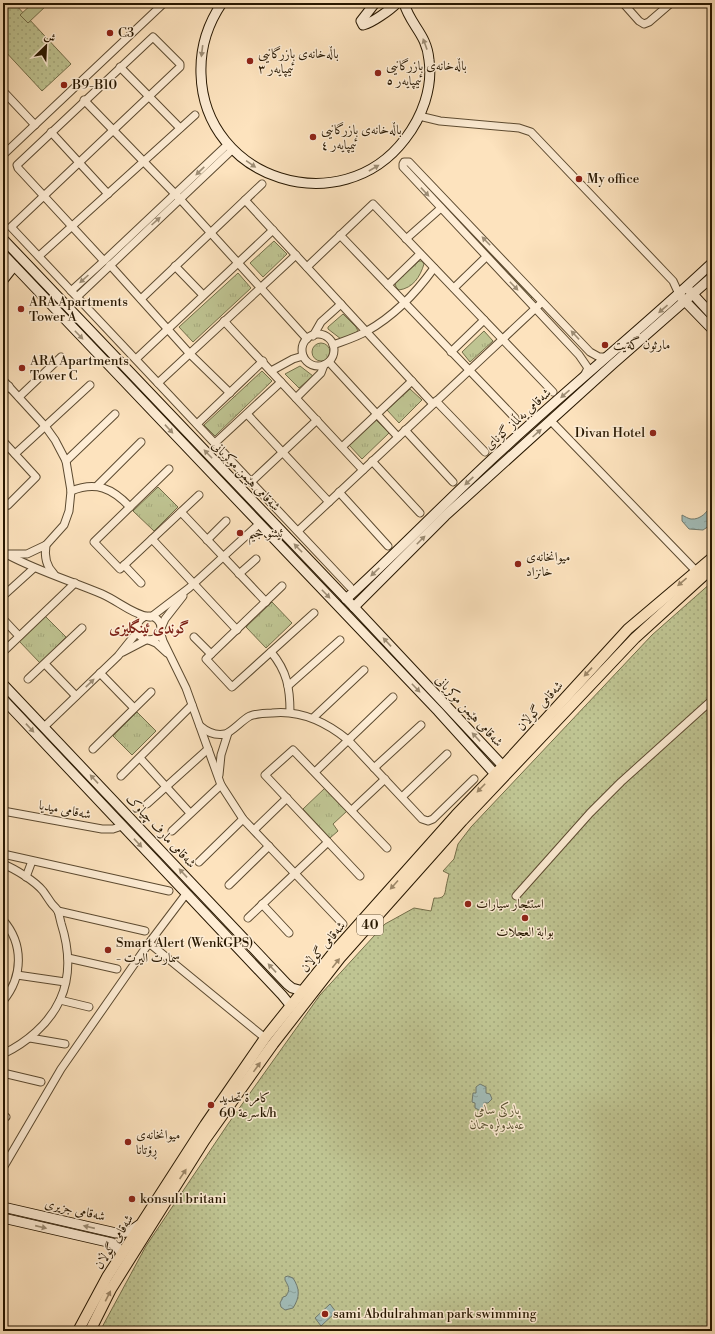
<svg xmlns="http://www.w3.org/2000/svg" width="715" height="1334" viewBox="0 0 715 1334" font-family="'Libre Bodoni',Amiri,serif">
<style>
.grass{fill:url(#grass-tufts);stroke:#736e49}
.park{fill:url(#park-dots);stroke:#736e49}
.pitch{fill:#bfc492;stroke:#736e49}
.water{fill:url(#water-ripples);stroke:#717b6f}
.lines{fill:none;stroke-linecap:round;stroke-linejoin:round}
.street-casing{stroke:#5c4a30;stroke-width:9}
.secondary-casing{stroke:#271700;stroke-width:11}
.primary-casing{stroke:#271700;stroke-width:12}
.street{stroke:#feedd5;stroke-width:7}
.secondary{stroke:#feedd5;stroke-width:9}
.primary{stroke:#fde3be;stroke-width:10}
.oneway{fill:#9d8d75}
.oneway2{fill:#9d8768}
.poi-dot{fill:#8f2418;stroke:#feedd5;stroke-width:1.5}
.labels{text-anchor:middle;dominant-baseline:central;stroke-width:3;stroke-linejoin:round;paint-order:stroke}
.shield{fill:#feedd5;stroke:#685740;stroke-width:1}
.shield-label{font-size:12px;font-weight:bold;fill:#271700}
.poi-label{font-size:13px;fill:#271700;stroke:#feedd5;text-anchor:start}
.street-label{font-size:13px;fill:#271700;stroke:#feedd5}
.park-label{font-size:13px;font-style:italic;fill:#5c5433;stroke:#feedd5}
.quarter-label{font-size:15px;font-weight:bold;fill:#7a1f14;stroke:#feedd5}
</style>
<defs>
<pattern id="grass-tufts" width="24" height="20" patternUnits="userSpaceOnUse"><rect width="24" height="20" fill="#bfc492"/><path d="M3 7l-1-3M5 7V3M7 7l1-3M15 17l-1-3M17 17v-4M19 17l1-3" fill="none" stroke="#a4a87c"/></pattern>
<pattern id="park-dots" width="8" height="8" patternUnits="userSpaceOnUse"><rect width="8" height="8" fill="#bfc492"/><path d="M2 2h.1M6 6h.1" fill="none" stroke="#a4a87c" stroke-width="1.8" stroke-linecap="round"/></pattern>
<pattern id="water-ripples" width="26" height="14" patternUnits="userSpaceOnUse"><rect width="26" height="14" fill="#a2bdb9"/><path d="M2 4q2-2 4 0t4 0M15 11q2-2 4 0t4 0" fill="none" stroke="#8ca29d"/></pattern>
</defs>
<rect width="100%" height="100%" fill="#fde3be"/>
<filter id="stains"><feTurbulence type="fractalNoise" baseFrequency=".005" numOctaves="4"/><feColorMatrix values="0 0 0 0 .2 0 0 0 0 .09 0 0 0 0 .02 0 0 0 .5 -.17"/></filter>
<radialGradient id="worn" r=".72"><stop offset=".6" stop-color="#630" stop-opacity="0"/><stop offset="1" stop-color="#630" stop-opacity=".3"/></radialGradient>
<g class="grass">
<path d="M473,234L532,297L530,300L471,236Z"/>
<path d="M274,241L287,254L263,277L250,263Z"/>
<path d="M419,261H422L424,264C420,277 413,288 399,290L396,287L395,283Z"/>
<path d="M238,273L251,288L193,342L179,327Z"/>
<path d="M343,314L356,327L358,331L355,333L341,339L328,329V327Z"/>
<path d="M484,331L493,341L470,362L462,352Z"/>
<circle cx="321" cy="352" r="9"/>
<path d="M300,366L313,376L299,388L285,374Z"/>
<path d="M262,371L272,381L215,436L204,425Z"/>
<path d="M410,389L422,400L399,423L387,410Z"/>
<path d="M376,420L389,433L362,459L349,445Z"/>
<path d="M158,487L178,507L154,531L133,511Z"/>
<path d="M272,602L292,623L266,648L246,627Z"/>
<path d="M45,616L66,637L40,663L19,641Z"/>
<path d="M137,712L156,731L132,755L113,736Z"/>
<path d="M325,788L347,811L333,824L338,831L330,838L303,809Z"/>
</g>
<g class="park">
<path d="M3,3H14L71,64L42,91L3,49Z"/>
<path d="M712,582V1331H100L146,1246L228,1124L320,995L385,924L414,908L431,911L434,898C444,899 445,895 446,887C447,882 448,878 449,874L443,871L454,859L458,844L471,827L652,635Z"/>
</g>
<path class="pitch" d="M33,3H45L47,5L28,23L20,15Z"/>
<g class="water">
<path d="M712,504V524L703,530L689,529L682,521V515C684,516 689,519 691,519C701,520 708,511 712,504Z"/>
<path d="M480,1084L486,1087V1093L490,1094L492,1099L488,1103H485V1107L481,1111L475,1108V1103L472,1102L473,1093H476V1087Z"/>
<path d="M288,1276L293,1278C300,1289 300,1297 293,1308L285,1310L281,1307L280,1303L283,1297L286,1296C291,1289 288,1286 285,1280V1277Z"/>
<path d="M330,1304L336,1312L321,1326L315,1318Z"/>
</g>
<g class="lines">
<defs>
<g id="street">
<path d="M623,3L639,21L644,24L649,22L671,3"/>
<path d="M120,67L180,128"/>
<path d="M3,91L35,125"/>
<path d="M84,100L180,199L307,339"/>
<path d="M419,116L440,121L519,128L531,132L673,281L679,294"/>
<path d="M51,132L108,194"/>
<path d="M3,155L164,3"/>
<path d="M245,200L433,404"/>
<path d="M340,235L515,418"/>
<path d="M406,239L441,208"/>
<path d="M39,256L195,115"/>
<path d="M104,261L18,168L17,165L153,37L180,64V67L11,227L350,587"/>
<path d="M110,265L190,354L230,393"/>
<path d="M175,266L203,295"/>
<path d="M307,267L373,204L553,392"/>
<path d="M388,285L420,254"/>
<path d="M454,288L486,257"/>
<path d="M71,291L104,261L228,144"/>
<path d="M77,297L233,149"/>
<path d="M141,299L262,184"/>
<path d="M224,321L363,470"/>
<circle cx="318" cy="350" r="16"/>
<path d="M313,336L321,322L341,304"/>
<path d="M333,345C344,341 357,337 367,331C394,316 416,293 434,268"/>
<path d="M451,352L484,320"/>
<path d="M136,359L273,230"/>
<path d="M329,362L398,437"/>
<path d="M271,371L293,359L303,356"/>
<path d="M584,376L588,368L579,355L403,167V164L404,162H409L590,352L599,357H605"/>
<path d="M3,380L45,426L55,440L66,461L71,491L69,511L64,525L46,545L27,554H5"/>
<path d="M158,383L296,255"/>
<path d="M3,392L9,386"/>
<path d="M19,397L61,357"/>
<path d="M296,398L321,373L324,365"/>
<path d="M436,401L485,452"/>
<path d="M247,414L329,502"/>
<path d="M551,421L696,571"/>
<path d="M197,424L263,361"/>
<path d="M405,430L453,482"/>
<path d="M3,441L36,477L8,505L3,501"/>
<path d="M215,443L281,382"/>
<path d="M342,447L412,381"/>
<path d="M15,454L90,385"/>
<path d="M66,461L115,414"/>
<path d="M372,461L420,513"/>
<path d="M169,469L94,542L120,569L199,495"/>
<path d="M251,482L317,420"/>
<path d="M97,486L141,442"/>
<path d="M71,491C96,481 112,488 130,507"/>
<path d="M339,492L388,546"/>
<path d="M181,512L266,602"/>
<path d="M298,531L539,305"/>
<path d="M152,539L237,630"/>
<path d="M207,540L226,521"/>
<path d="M46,545C44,557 46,566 54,574"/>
<path d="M8,555C38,571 71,581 102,594C118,601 132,614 149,617"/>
<path d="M124,565L141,583"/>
<path d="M239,574L256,559"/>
<path d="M282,586L206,659L232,687L314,613"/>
<path d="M3,596L34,568"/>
<circle cx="149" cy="628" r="12"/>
<path d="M151,617L189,588L259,524"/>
<path d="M3,619L19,636"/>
<path d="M161,628L165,619L183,596"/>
<path d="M160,631L163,641L186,688L221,785L243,819L343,924"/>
<path d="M194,637L211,654"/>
<path d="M149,640L156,643L167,653"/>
<path d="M4,651L75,583"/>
<path d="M123,652L146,640"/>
<path d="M271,652C287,671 290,688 290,712"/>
<path d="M45,664L76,696"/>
<path d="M100,673L134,708"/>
<path d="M28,679L82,628"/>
<path d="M288,686L340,640"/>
<path d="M313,718L364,670"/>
<path d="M200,726C207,732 215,736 225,734C232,732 242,720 250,716C256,714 265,713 272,713C300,710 326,722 348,740L422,819L428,821L433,819L474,779"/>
<path d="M44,727L118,656L134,636L137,629"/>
<path d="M93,749L151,692"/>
<path d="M140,758L190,813"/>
<path d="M374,768L421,725"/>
<path d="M315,772L393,697"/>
<path d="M219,775L221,755L228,733"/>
<path d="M121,776L192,705"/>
<path d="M402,797L447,754"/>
<path d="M147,804L208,749"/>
<path d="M352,810L385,779"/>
<path d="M3,811L102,829H113L122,826"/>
<path d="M254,830L287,798"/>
<path d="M172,831L221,785"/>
<path d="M3,854L169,891"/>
<path d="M199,862L243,819"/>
<path d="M3,864C15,869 35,881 43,891C46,895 49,900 52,904C54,906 56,908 58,911C59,914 60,919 61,923C69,948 71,976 60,1000C49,1024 26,1043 3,1054"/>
<path d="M360,876L265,775L293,750L387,848"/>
<path d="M26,877L32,861"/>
<path d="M229,885L269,846"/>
<path d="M516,896L590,813L621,782L712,700"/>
<path d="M262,904L289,933"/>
<path d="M58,911L145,931"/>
<path d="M248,918L328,842"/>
<path d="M3,920C24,944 23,977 3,1001"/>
<path d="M149,943L265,1038"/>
<path d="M68,958L117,969"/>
<path d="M17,975L65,982"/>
<path d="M60,1000L89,1007"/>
<path d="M30,1038L65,1044"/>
<path d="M3,1073L41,1082"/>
<path d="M3,1116L6,1117"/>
<path d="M3,1168L61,1069L149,943L186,894"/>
</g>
<g id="secondary">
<path d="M222,3C207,25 200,47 201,74C204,180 341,223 405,139C422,117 433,88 429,60C427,34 410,25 404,3"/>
<path d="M375,3L361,21L363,25C372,23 390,10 397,3"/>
<path d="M3,239L354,607L503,766"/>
<path d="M3,254L438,711L495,774"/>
<path d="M3,280L14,266"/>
<path d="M690,291L712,315"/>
<path d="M681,297L712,329"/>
<path d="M346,599C400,550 450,497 504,448C572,385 644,327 712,263"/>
<path d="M354,607L445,516L613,364L712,277"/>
<path d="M3,684L287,984L292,988L303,991"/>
<path d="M3,699L282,995L291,1006"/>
<path d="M3,1207L116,1233L129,1232L139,1225"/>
<path d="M3,1218L112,1243L118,1248L121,1254"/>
</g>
<g id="primary">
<path d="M78,1331L107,1277L205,1125L265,1038L333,953L456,815L503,766L628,629L712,558"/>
<path d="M90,1331L111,1289L204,1141L273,1044L340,958L462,821L635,638L712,568"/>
</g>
</defs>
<use href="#street" class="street-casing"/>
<use href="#secondary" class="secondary-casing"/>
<use href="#primary" class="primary-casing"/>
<use href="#street" class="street"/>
<use href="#secondary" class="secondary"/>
<use href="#primary" class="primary"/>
</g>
<defs><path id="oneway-solid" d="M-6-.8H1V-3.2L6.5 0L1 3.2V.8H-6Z"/></defs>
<g class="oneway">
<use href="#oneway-solid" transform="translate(425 44) rotate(-110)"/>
<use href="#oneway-solid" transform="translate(202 51) rotate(97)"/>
<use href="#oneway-solid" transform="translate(251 164) rotate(35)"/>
<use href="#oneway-solid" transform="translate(374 168) rotate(-30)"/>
<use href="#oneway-solid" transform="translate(200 171) rotate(136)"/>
<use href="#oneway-solid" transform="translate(425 192) rotate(47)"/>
<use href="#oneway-solid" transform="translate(156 221) rotate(-42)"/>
<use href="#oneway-solid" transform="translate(486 241) rotate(-134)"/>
<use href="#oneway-solid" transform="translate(84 279) rotate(138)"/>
<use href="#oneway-solid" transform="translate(514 286) rotate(46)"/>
<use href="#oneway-solid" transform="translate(663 309) rotate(139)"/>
<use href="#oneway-solid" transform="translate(79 335) rotate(46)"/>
<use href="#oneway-solid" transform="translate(575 335) rotate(-133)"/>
<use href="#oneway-solid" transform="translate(565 394) rotate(139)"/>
<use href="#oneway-solid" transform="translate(169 429) rotate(47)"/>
<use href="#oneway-solid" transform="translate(537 433) rotate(-42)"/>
<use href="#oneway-solid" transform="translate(208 454) rotate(-134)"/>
<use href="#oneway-solid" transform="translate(469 481) rotate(137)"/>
<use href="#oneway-solid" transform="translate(421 540) rotate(-45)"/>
<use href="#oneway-solid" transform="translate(298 548) rotate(-134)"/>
<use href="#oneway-solid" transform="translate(375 572) rotate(137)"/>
<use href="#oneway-solid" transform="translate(326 594) rotate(46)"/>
<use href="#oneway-solid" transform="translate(387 642) rotate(-133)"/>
<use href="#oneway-solid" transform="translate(90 683) rotate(-44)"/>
<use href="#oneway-solid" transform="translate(416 688) rotate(46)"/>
<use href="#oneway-solid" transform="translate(30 728) rotate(47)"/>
<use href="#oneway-solid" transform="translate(476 737) rotate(-133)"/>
<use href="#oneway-solid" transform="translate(94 779) rotate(-133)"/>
<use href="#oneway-solid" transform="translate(138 843) rotate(47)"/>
<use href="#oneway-solid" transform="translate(183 873) rotate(-133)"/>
<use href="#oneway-solid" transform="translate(272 968) rotate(-133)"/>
<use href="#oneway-solid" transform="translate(41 1227) rotate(13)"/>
<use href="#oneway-solid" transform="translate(89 1227) rotate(-167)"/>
</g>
<g class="oneway2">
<use href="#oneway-solid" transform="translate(682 582) rotate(140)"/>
<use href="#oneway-solid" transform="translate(588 672) rotate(133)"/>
<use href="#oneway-solid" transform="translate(481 788) rotate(134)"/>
<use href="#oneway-solid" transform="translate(394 885) rotate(132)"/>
<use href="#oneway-solid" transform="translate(336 963) rotate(-52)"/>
<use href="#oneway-solid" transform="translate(257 1067) rotate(-54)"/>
<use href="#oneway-solid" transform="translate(183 1174) rotate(-56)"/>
<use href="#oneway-solid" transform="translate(108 1296) rotate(-63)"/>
</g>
<g class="poi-dot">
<circle cx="110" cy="33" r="4"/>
<circle cx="250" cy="61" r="4"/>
<circle cx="378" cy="73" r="4"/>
<circle cx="64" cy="85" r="4"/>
<circle cx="313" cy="137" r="4"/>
<circle cx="579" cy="179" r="4"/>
<circle cx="21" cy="309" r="4"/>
<circle cx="605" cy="345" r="4"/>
<circle cx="22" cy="368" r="4"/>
<circle cx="653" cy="433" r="4"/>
<circle cx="240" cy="533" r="4"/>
<circle cx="518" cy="564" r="4"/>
<circle cx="468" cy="904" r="4"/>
<circle cx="525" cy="918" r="4"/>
<circle cx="108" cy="950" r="4"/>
<circle cx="211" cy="1105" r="4"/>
<circle cx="128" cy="1142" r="4"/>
<circle cx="132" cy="1199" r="4"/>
<circle cx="325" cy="1314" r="4"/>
</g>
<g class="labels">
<rect class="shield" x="357" y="915" width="26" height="20" rx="3"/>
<g class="shield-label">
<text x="370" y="925">40</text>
</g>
<g class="poi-label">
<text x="118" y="33">C3</text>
<text x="258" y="54">باڵەخانەی بازرگانیی<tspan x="258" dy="15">ئیمپایەر ٣</tspan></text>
<text x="386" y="66">باڵەخانەی بازرگانیی<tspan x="386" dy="15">ئیمپایەر ٥</tspan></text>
<text x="72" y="85">B9-B10</text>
<text x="321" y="130">باڵەخانەی بازرگانیی<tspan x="321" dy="15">ئیمپایەر ٤</tspan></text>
<text x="587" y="179">My office</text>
<text x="29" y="302">ARA Apartments<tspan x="29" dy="15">Tower A</tspan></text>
<text x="613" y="345">مارثون گةيت</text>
<text x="30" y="361">ARA Apartments<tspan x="30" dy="15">Tower C</tspan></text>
<text x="645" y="433" text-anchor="end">Divan Hotel</text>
<text x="248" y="533">ئيثنو جيم</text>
<text x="526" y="557">میوانخانەی<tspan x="526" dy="15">خانزاد</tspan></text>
<text x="476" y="904">استئجار سيارات</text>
<text x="525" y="932" text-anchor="middle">بوابة العجلات</text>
<text x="116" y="943">Smart Alert (WenkGPS)<tspan x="116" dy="15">- سمارت اليرت</tspan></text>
<text x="219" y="1098">كامرة تحديد<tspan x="219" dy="15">سرعة 60k/h</tspan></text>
<text x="136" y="1135">میوانخانەی<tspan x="136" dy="15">ڕۆتانا</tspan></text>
<text x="140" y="1199">konsuli britani</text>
<text x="333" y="1314">sami Abdulrahman park swimming</text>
</g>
<g class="street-label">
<text transform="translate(518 419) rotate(-42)">شەقامی یەڵماز گۆنای</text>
<text transform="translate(246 476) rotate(46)">شەقامی هێمن موکریانی</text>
<text transform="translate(540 706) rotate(-48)">شەقامی گوڵان</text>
<text transform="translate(469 711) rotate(47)">شەقامی هێمن موکریانی</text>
<text transform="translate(65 810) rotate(11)">شەقامی میدیا</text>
<text transform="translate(161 831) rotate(47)">شەقامی مارف چیاوک</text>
<text transform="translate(323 947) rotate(-50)">شەقامی گوڵان</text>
<text transform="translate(75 1210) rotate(13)">شەقامی جزیری</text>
<text transform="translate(114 1242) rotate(-58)">شەقامی گوڵان</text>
</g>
<g class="park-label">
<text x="497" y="1110">پارکی سامی<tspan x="497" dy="15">عەبدولڕەحمان</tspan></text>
</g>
<g class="quarter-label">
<text x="149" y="628">گوندی ئینگلیزی</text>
</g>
</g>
<rect width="715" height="1334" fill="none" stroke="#fde3be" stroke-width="16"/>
<rect x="4" y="4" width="707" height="1326" fill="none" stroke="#271700" stroke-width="2"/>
<rect x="8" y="8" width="699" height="1318" fill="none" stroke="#271700"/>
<g transform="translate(46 46) rotate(24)" stroke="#feedd5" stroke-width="3" paint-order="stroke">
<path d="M0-3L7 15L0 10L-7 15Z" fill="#271700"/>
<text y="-6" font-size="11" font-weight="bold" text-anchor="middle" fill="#271700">ش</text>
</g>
<rect width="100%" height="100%" filter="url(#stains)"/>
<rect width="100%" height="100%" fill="url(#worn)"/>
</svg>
